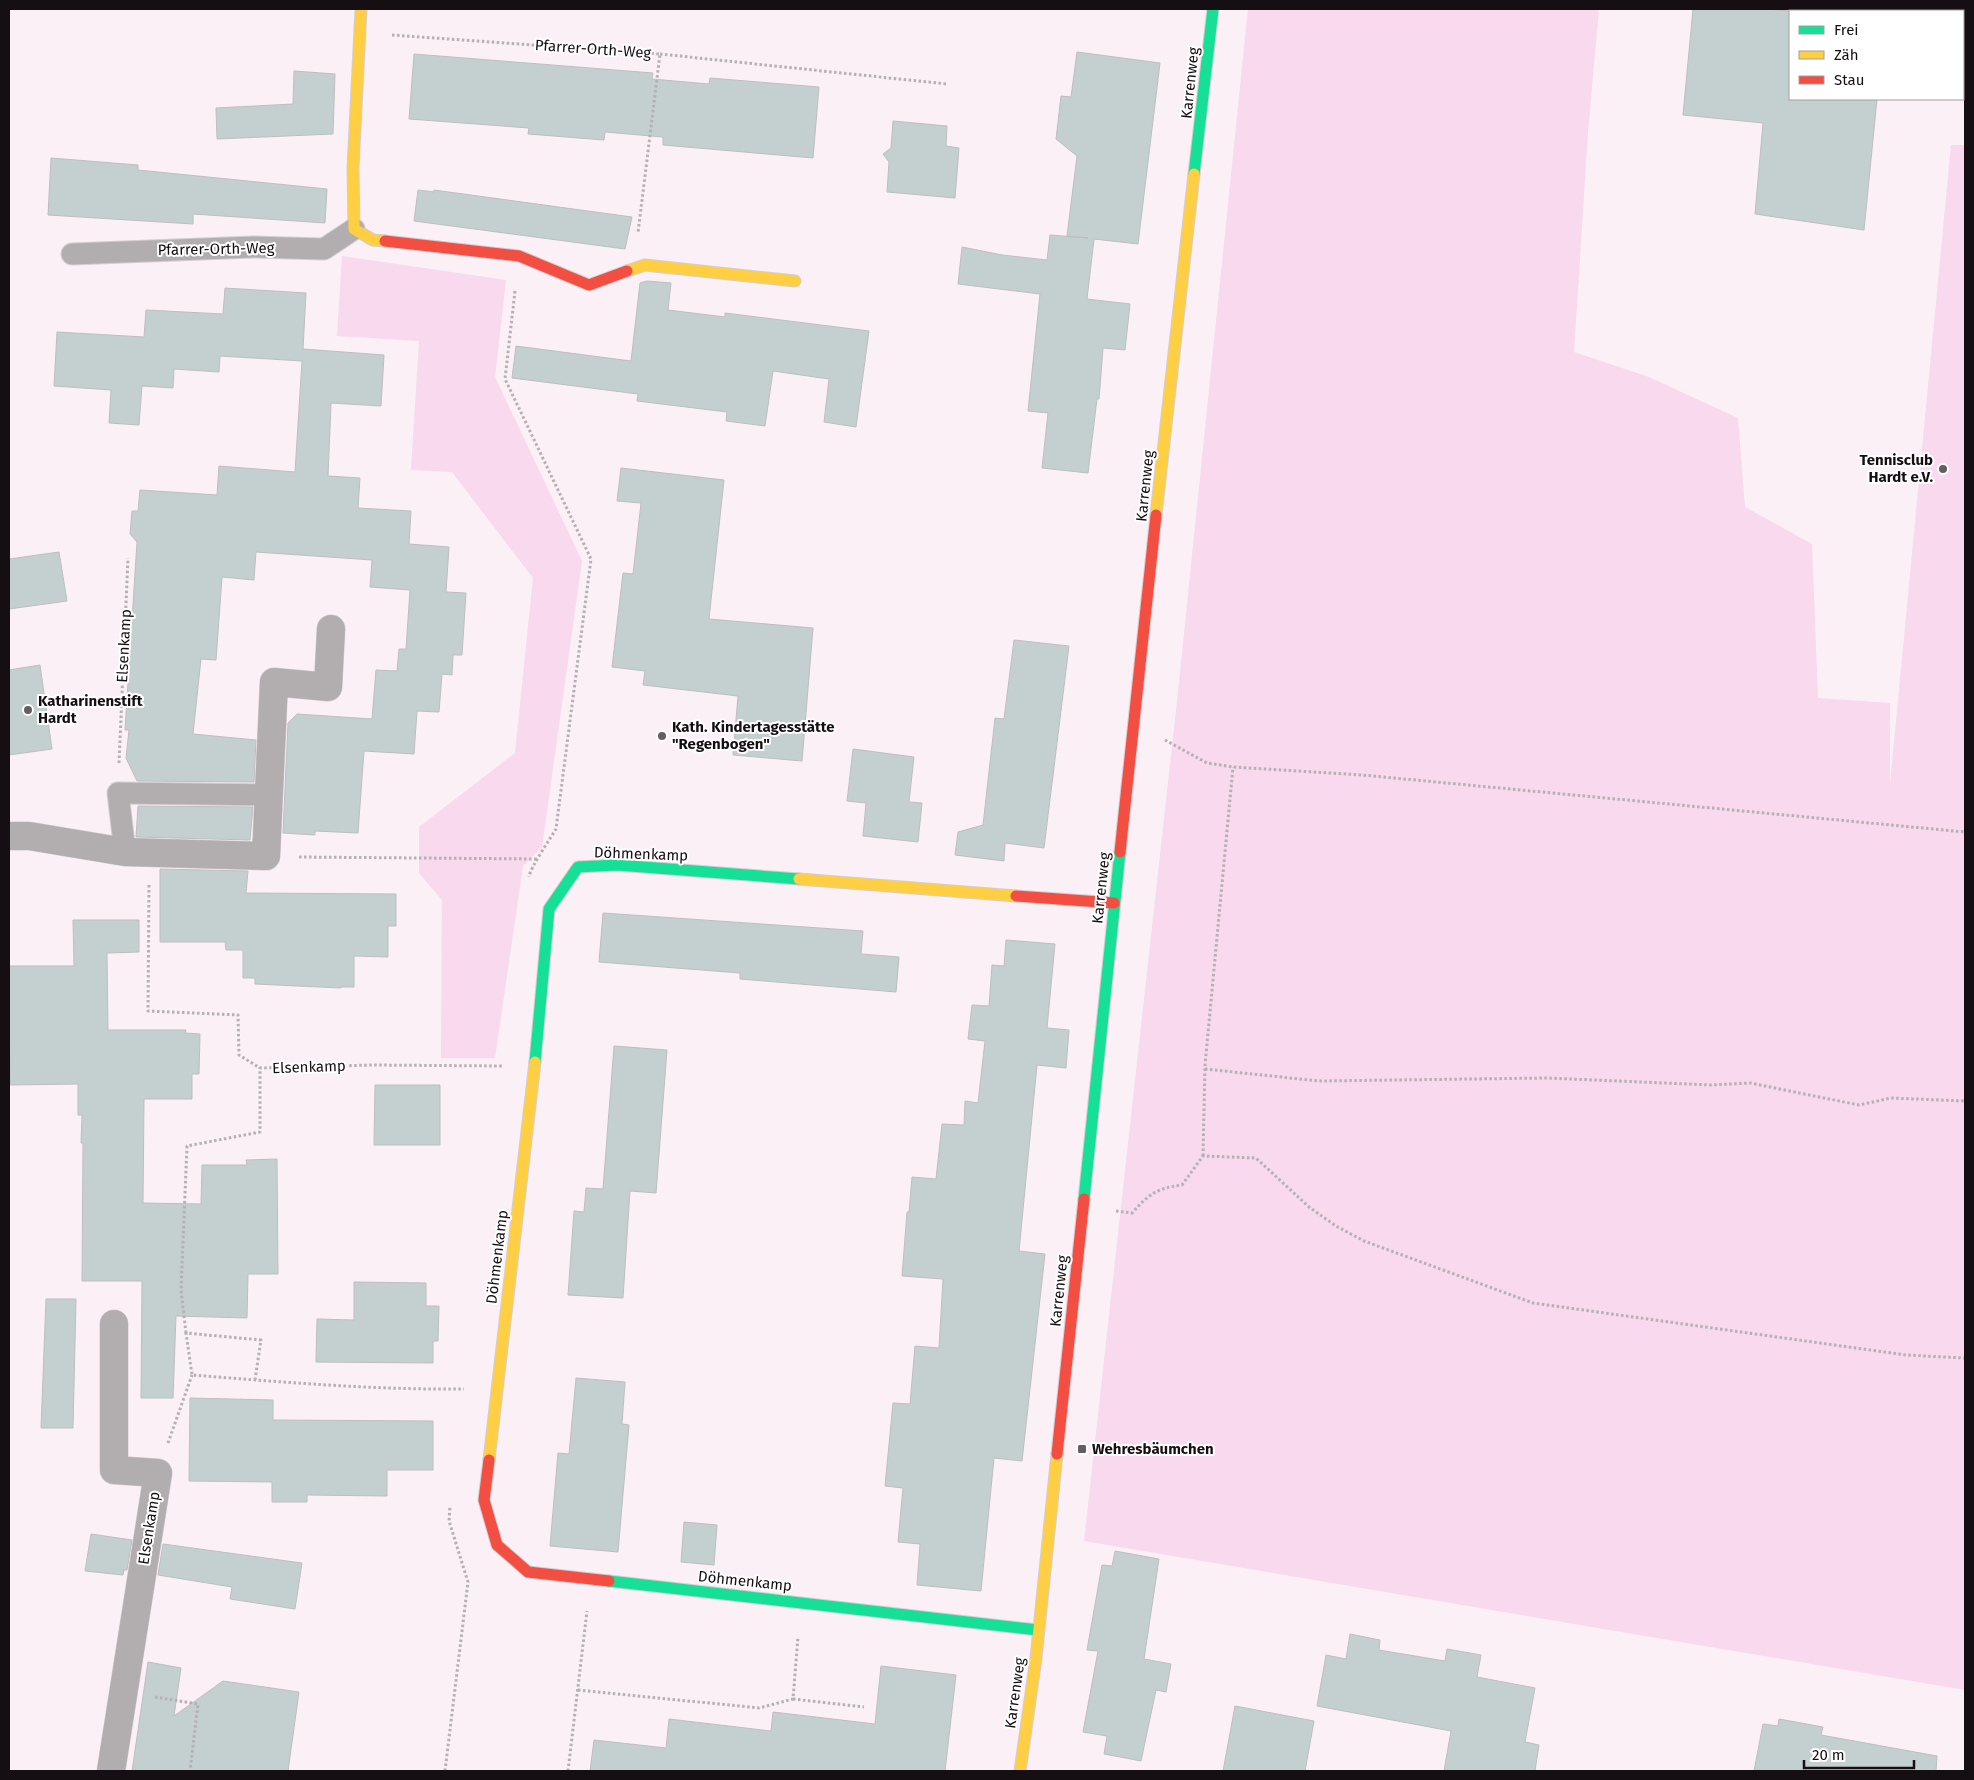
<svg xmlns="http://www.w3.org/2000/svg" width="1974" height="1780" viewBox="0 0 1974 1780" font-family="'Fira Sans',sans-serif">
<style>
.green{fill:#f8d9ed}
.building{fill:#c4d0d0;stroke:#bebec0}
.lines{fill:none;stroke-linecap:round;stroke-linejoin:round}
.lane-casing{stroke:#d5cdd2;stroke-width:23}
.street-casing{stroke:#d5cdd2;stroke-width:29}
.fast-casing{stroke:#d5cdd2;stroke-width:13}
.slow-casing{stroke:#d5cdd2;stroke-width:13}
.jam-casing{stroke:#d5cdd2;stroke-width:13}
.path{stroke:#b4b0b3;stroke-width:3;stroke-dasharray:2.5 2.5;stroke-linecap:butt}
.lane{stroke:#b2aeb0;stroke-width:21}
.street{stroke:#b2aeb0;stroke-width:28}
.fast{stroke:#16e098;stroke-width:11}
.slow{stroke:#ffcf43;stroke-width:11}
.jam{stroke:#f24e42;stroke-width:11}
.poi-dot{fill:#655d62;stroke:#fff;stroke-width:2}
.labels{text-anchor:middle;dominant-baseline:central;stroke-width:4;stroke-linejoin:round;paint-order:stroke}
.street-label{font-size:15px;fill:#150e12;stroke:#fff}
.poi-label{font-size:15px;font-weight:bold;fill:#150e12;stroke:#fff;text-anchor:start}
</style>
<rect width="100%" height="100%" fill="#faf0f6"/>
<g class="green">
<path d="M1248,9H1599L1588,132L1574,352L1649,377L1738,418L1745,507L1812,544L1818,698L1890,703V784L1951,145H1965V1690L1084,1541L1178,692Z"/>
<path d="M342,256L506,280L495,377L582,561L542,847L523,866L495,1058H441L442,900L419,873V827L515,753L533,578L452,472L411,470L419,341L337,336Z"/>
</g>
<g class="building">
<path d="M1693,9H1764L1790,11V99H1877L1864,230L1755,214L1763,123L1683,115Z"/>
<path d="M1077,52L1160,63L1138,244L1094,239L1087,299L1130,304L1125,350L1103,348L1099,399H1097L1088,473L1042,468L1048,413L1028,411L1040,294L958,284L962,247L1002,255L1047,260L1050,235L1088,238L1067,236L1077,156L1056,139L1061,96L1071,97Z"/>
<path d="M414,54L653,73L652,79L709,84L710,78L819,87L813,158L663,145V137L605,132L604,140L528,134L529,128L409,119Z"/>
<path d="M294,71L335,74L333,134L217,139L216,108L293,104Z"/>
<path d="M893,121L947,126L946,146L959,148L955,198L887,192L889,162L883,154L891,148Z"/>
<path d="M51,158L138,165V170L327,189L325,223L193,214V224L48,215Z"/>
<path d="M418,190L434,192V190L632,217L625,249L414,221Z"/>
<path d="M647,281L671,283L668,310L725,317V313L869,331L856,427L824,422L829,379L773,371L765,426L726,421L727,412L637,401L638,394L512,378L516,346L631,361L640,283Z"/>
<path d="M225,288L306,293L303,349L384,355L381,406L331,403L328,476L360,478L358,508L411,511L409,544L449,547L446,592L466,593L462,655H453L452,675L442,674L439,712L417,711L414,754L364,751L358,833L315,831V835L283,833L288,723L297,714L372,719L376,670L397,671L399,649H406L410,590L370,587L372,560L256,552L254,580L222,577L216,660L201,659L193,734L256,740L254,782L137,781L126,758L129,730H125L137,542L130,534L132,511H138L140,490L217,495L219,466L295,472L302,361L220,356L219,372L174,369L173,388L142,386L139,425L109,423L111,390L54,386L57,332L144,337L146,310L223,314Z"/>
<path d="M621,468L724,480L709,619L813,628L802,761L733,755L738,696L643,685L645,671L612,667L623,573L633,574L641,503L617,501Z"/>
<path d="M59,552L67,601L9,609V559Z"/>
<path d="M1014,640L1069,646L1044,848L1005,843L1004,861L955,855L958,832L983,825L995,718L1004,719Z"/>
<path d="M40,665L52,749L9,755V670Z"/>
<path d="M853,749L914,757L909,802L922,803L918,842L863,836L866,803L847,801Z"/>
<path d="M138,806L253,807L250,840L136,837Z"/>
<path d="M160,869L248,871L246,893L396,894V926H388V957L354,956V987H341V988L255,984V978H243V950H226L225,942H160Z"/>
<path d="M603,913L863,931L861,954L899,957L896,992L740,979V973L599,962Z"/>
<path d="M73,920H139V952L107,953L108,1030H186L185,1033L200,1034L199,1074H192V1099H144L143,1203L201,1204L202,1165H247L246,1160L277,1159L278,1274H248L247,1318L176,1316L173,1398H141L142,1281H82L83,1143H81L82,1115H78V1084L10,1085L9,966H74Z"/>
<path d="M1006,940L1055,944L1047,1028L1069,1030L1066,1068L1037,1065L1019,1251L1045,1254L1022,1461L994,1458L981,1591L917,1585L920,1544L898,1542L903,1488L885,1486L893,1403L910,1404L915,1346L939,1348L943,1279L902,1276L907,1212H909L912,1177L936,1179L942,1124L964,1125L965,1101L978,1103L985,1041L968,1039L972,1005L989,1006L992,965L1004,966Z"/>
<path d="M614,1046L667,1050L656,1193L630,1191L623,1298L568,1295L574,1211L584,1212L586,1188L603,1189Z"/>
<path d="M375,1085H440V1145H374Z"/>
<path d="M354,1282L426,1283V1306H439L438,1341H433V1363L316,1362L317,1319L354,1320Z"/>
<path d="M46,1299H76L73,1428H41Z"/>
<path d="M576,1378L625,1382L622,1424L629,1425L618,1552L550,1546L558,1453L569,1454Z"/>
<path d="M190,1398L273,1400V1420L433,1421V1470H387V1496L307,1495V1502H272V1482L189,1481Z"/>
<path d="M684,1522L717,1525L714,1565L681,1562Z"/>
<path d="M91,1534L132,1540L127,1570H124L123,1575L85,1571Z"/>
<path d="M163,1544L302,1563L295,1609L230,1599L232,1587L158,1575Z"/>
<path d="M1115,1551L1159,1559L1144,1659L1171,1664L1166,1692L1156,1690L1141,1761L1104,1754L1107,1736L1083,1732L1098,1651L1087,1650L1102,1565L1112,1566Z"/>
<path d="M1350,1634L1380,1640L1379,1650L1445,1661L1447,1649L1481,1655L1477,1677L1535,1688L1525,1742L1539,1745L1535,1771H1444L1451,1731L1317,1706L1326,1655L1346,1659Z"/>
<path d="M148,1662L181,1668L174,1716L223,1681L299,1692L288,1771H132Z"/>
<path d="M881,1666L956,1675L945,1771H590L594,1740L666,1748L669,1719L771,1731L773,1712L875,1724Z"/>
<path d="M1235,1706L1314,1721L1305,1771H1223Z"/>
<path d="M1779,1719L1823,1727L1821,1735L1937,1756L1936,1771H1754L1763,1724L1778,1726Z"/>
</g>
<g class="lines">
<defs>
<g id="lane">
<path d="M72,254L253,247L324,249L354,229"/>
<path d="M125,852L118,793L269,795"/>
</g>
<g id="street">
<path d="M9,836H29L125,852L266,856L274,682L328,687L331,629"/>
<path d="M111,1771L158,1473L114,1470V1324"/>
</g>
<g id="fast">
<path d="M1194,174L1213,9"/>
<path d="M535,1062L549,909L578,867L617,865L799,879"/>
<path d="M1084,1199L1120,852"/>
<path d="M609,1581L1038,1630"/>
</g>
<g id="slow">
<path d="M361,9L353,168L354,229L373,240L385,241"/>
<path d="M627,271L645,265L795,281"/>
<path d="M1156,515L1194,174"/>
<path d="M799,879L1016,896"/>
<path d="M489,1460L535,1062"/>
<path d="M1020,1771L1036,1658L1057,1454"/>
</g>
<g id="jam">
<path d="M385,241L519,256L589,285L627,271"/>
<path d="M1120,852L1156,515"/>
<path d="M1016,896L1114,903"/>
<path d="M1057,1454L1084,1199"/>
<path d="M489,1460L484,1500L497,1545L528,1572L609,1581"/>
</g>
</defs>
<use href="#lane" class="lane-casing"/>
<use href="#street" class="street-casing"/>
<use href="#fast" class="fast-casing"/>
<use href="#slow" class="slow-casing"/>
<use href="#jam" class="jam-casing"/>
<g class="path">
<path d="M392,35L660,54L638,233"/>
<path d="M660,54L947,84"/>
<path d="M515,291L505,379L591,559L556,829C550,839 530,868 529,877"/>
<path d="M1165,740L1207,763L1233,767L1362,775L1965,832"/>
<path d="M119,763L128,558"/>
<path d="M299,857L538,859"/>
<path d="M149,885L148,1011L238,1015L239,1055L260,1068"/>
<path d="M1205,1069L1319,1081L1547,1078L1711,1085L1750,1083L1859,1105L1891,1098L1965,1101"/>
<path d="M1203,1156L1205,1065L1233,767"/>
<path d="M1116,1211L1132,1213C1149,1194 1157,1188 1182,1185L1203,1156L1256,1158L1309,1207L1336,1226L1364,1241L1533,1303L1906,1355L1965,1358"/>
<path d="M186,1333L181,1290L187,1146L260,1132V1068L373,1065L502,1066"/>
<path d="M255,1380L261,1340L186,1333L192,1375C282,1382 373,1390 464,1389"/>
<path d="M168,1443L192,1375"/>
<path d="M578,1690L759,1708L793,1699L798,1637"/>
<path d="M155,1697L198,1704L190,1771"/>
<path d="M793,1699L864,1707"/>
<path d="M445,1771L468,1582L449,1521L450,1506"/>
<path d="M568,1771L587,1611"/>
</g>
<use href="#lane" class="lane"/>
<use href="#street" class="street"/>
<use href="#fast" class="fast"/>
<use href="#slow" class="slow"/>
<use href="#jam" class="jam"/>
</g>
<g class="poi-dot">
<circle cx="1943" cy="469" r="5"/>
<circle cx="28" cy="710" r="5"/>
<circle cx="662" cy="736" r="5"/>
<rect x="1077" y="1444" width="10" height="10" rx="2.5"/>
</g>
<g class="labels">
<g class="street-label">
<text transform="translate(593 49) rotate(4)">Pfarrer-Orth-Weg</text>
<text transform="translate(1190 83) rotate(-84)">Karrenweg</text>
<text transform="translate(216 249) rotate(-1)">Pfarrer-Orth-Weg</text>
<text transform="translate(1145 486) rotate(-84)">Karrenweg</text>
<text transform="translate(124 646) rotate(-87)">Elsenkamp</text>
<text transform="translate(641 854) rotate(2)">Döhmenkamp</text>
<text transform="translate(1101 888) rotate(-84)">Karrenweg</text>
<text transform="translate(309 1067) rotate(-2)">Elsenkamp</text>
<text transform="translate(497 1257) rotate(-83)">Döhmenkamp</text>
<text transform="translate(1059 1291) rotate(-84)">Karrenweg</text>
<text transform="translate(149 1528) rotate(-81)">Elsenkamp</text>
<text transform="translate(745 1581) rotate(6)">Döhmenkamp</text>
<text transform="translate(1015 1693) rotate(-82)">Karrenweg</text>
</g>
<g class="poi-label">
<text x="1933" y="460" text-anchor="end">Tennisclub<tspan x="1933" dy="17">Hardt e.V.</tspan></text>
<text x="38" y="701">Katharinenstift<tspan x="38" dy="17">Hardt</tspan></text>
<text x="672" y="727">Kath. Kindertagesstätte<tspan x="672" dy="17">"Regenbogen"</tspan></text>
<text x="1092" y="1449">Wehresbäumchen</text>
</g>
</g>
<rect width="1974" height="1780" fill="none" stroke="#150e12" stroke-width="20"/>
<rect x="1789" y="10" width="175" height="90" fill="#ffffff" stroke="#a19fa0"/>
<rect x="1799" y="26" width="25" height="8" fill="#16e098" stroke="#a19fa0"/>
<text x="1834" y="35" font-size="15" fill="#150e12">Frei</text>
<rect x="1799" y="51" width="25" height="8" fill="#ffcf43" stroke="#a19fa0"/>
<text x="1834" y="60" font-size="15" fill="#150e12">Zäh</text>
<rect x="1799" y="76" width="25" height="8" fill="#f24e42" stroke="#a19fa0"/>
<text x="1834" y="85" font-size="15" fill="#150e12">Stau</text>
<path d="M1804 1760v8h110v-8" fill="none" stroke="#150e12" stroke-width="2.5"/>
<text x="1812" y="1760" font-size="15" fill="#150e12" stroke="#ffffff" stroke-width="4" paint-order="stroke">20 m</text>
</svg>
